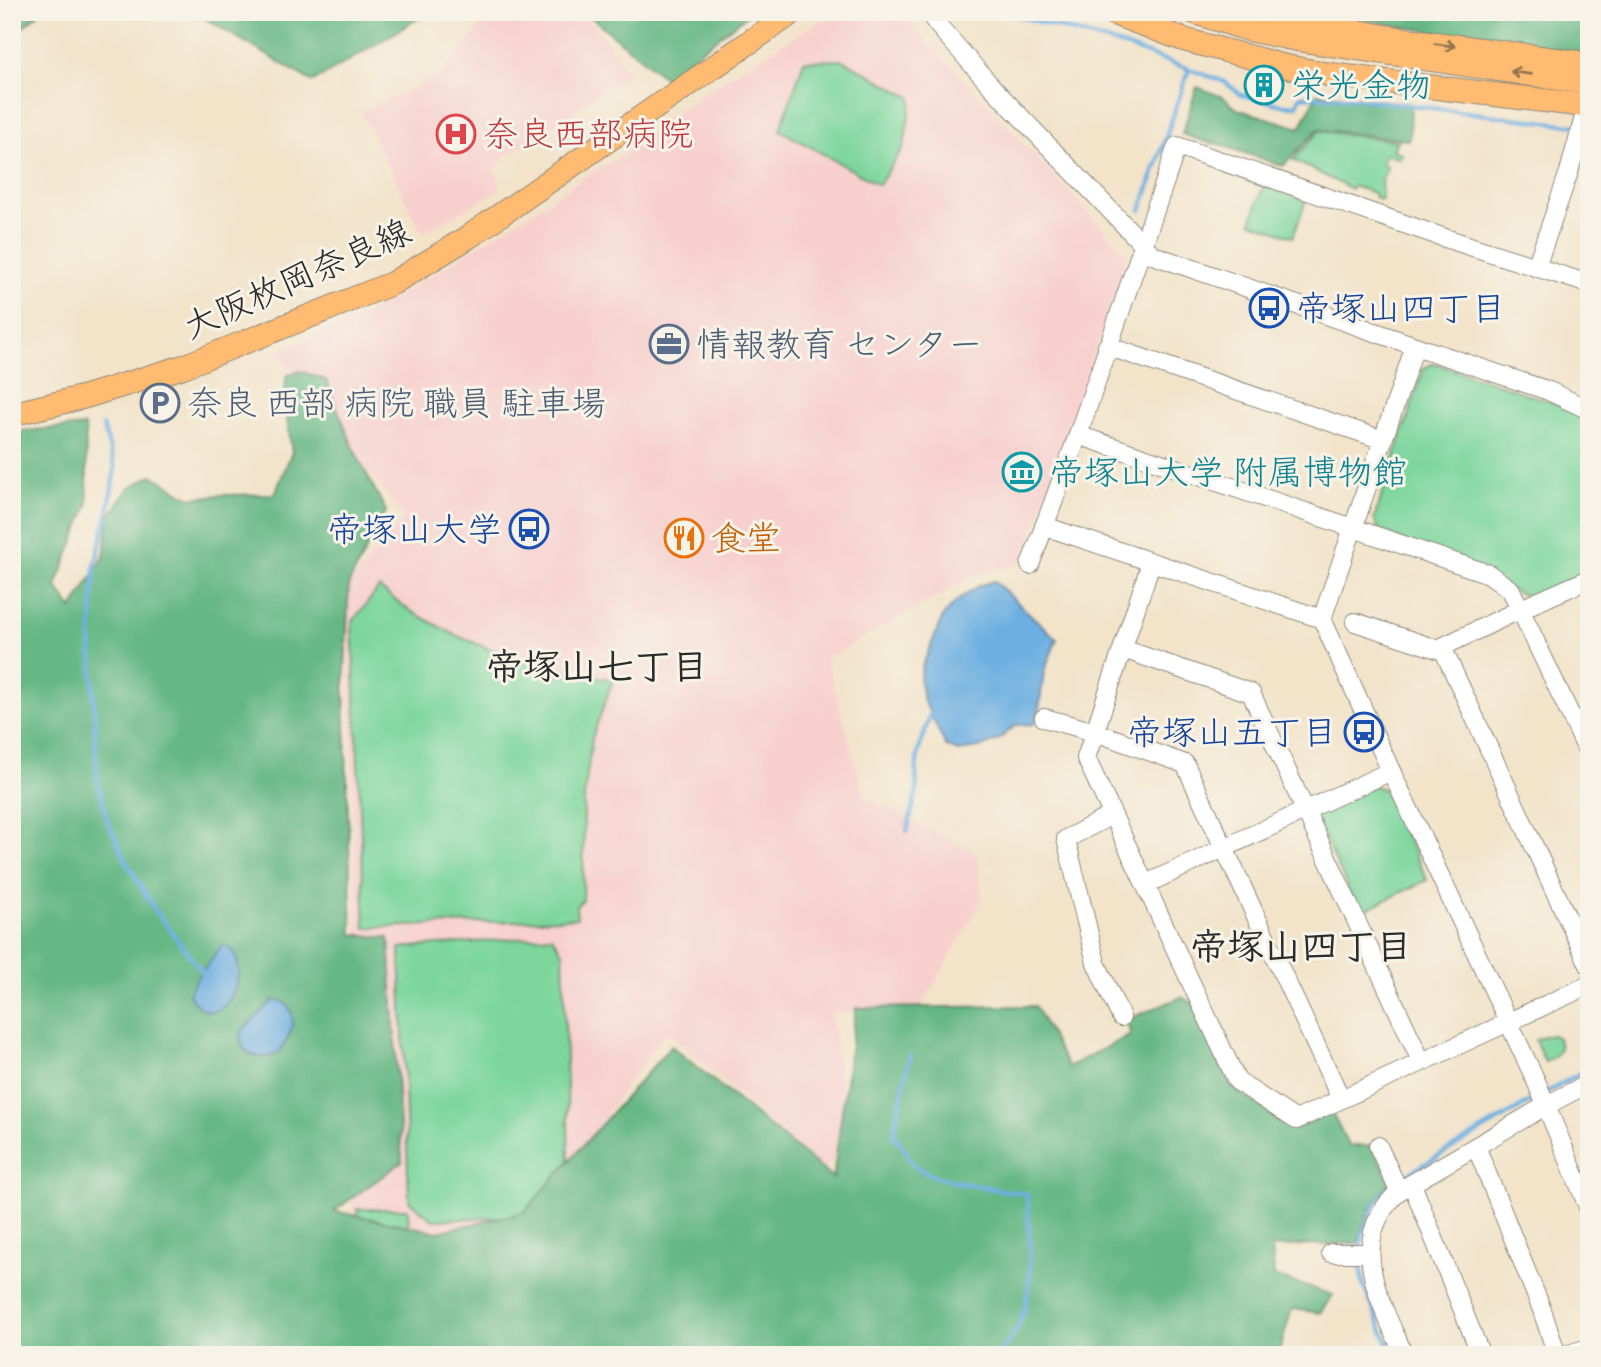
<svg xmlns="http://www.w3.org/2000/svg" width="1601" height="1367" viewBox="0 0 1601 1367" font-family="Caveat,'Klee One',sans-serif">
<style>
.built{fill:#f7d0ce}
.green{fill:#7cd69c;stroke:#548064;stroke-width:2}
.forest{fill:#65b784;stroke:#487158;stroke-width:2}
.water{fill:#6cafe1;stroke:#4c6d86;stroke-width:2}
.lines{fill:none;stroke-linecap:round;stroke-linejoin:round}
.stream{stroke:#6cafe1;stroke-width:4.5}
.minor-casing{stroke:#8e877a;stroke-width:20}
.major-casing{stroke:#8e877a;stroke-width:25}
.minor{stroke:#fff;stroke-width:18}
.major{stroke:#febb71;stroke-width:23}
.major-bridge-casing{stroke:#8e877a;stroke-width:25;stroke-linecap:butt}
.major-bridge{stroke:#febb71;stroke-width:23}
.oneway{stroke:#94734e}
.labels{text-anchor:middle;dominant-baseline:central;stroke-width:6;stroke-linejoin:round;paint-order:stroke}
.culture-label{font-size:35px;fill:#0d838f;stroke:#f7f3e8;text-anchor:start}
.health-label{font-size:35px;fill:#be3a42;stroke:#f7f3e8;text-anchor:start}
.street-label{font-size:35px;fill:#2b2b2b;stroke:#f7f3e8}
.transit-label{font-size:35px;fill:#164399;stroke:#f7f3e8;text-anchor:end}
.service-label{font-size:35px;fill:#4e5e75;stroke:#f7f3e8;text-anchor:start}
.food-label{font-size:35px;fill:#c56008;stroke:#f7f3e8;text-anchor:start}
.neighbourhood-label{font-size:37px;font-weight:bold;fill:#2b2b2b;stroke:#f7f3e8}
</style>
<rect width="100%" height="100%" fill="#f7f3e8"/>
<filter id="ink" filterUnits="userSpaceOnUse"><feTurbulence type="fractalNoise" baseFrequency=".0143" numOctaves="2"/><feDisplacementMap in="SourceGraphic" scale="14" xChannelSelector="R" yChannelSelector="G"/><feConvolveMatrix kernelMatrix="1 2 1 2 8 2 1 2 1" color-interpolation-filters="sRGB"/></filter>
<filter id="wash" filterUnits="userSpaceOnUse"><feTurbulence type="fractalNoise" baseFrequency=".00686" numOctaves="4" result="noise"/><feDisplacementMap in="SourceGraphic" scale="28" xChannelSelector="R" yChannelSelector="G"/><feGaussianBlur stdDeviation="1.57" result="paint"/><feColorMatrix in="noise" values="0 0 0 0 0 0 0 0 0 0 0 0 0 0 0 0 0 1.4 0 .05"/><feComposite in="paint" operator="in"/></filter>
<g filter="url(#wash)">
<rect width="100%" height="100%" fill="#f2e3c9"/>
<g class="built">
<path d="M492,12H572L592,22L630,73L507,156L495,169L501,189L422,233L361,112L442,75Z"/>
<path d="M835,12H900L1128,255L1023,561L973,576L826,659L865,797L978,854L982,900L920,1010L832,1013L847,1143L825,1170L666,1031L522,1232L351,1260L357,929L346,588L404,518L277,351L350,322L424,280L546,203L588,174L622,156L668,119L718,83Z"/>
</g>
<g class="green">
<path d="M843,60L912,98L904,146L879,185L780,130L804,61Z"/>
<path d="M1319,131L1397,141L1393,150L1402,154L1400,159L1386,154L1382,163L1387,167L1381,182L1382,200L1375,198L1374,193L1353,186L1351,189L1293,160Z"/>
<path d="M1264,185L1306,200L1293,237L1251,222Z"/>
<path d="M1434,363L1557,404L1589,423V571L1533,597L1521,594L1379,530L1374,519L1424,368Z"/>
<path d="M379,588L412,612L457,636L523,662L613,680L592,738L584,797L583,900L576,906L577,918L365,928L352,622Z"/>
<path d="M1374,786L1385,790L1427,880L1359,913L1317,821L1320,810Z"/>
<path d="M552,936L563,952L569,1161L529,1216L433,1220L409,1201L400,948Z"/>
<path d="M1552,1035L1558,1038L1560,1049L1555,1056L1545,1062L1535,1040L1544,1036Z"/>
<path d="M357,1209H408L409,1238L358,1255Z"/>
</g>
<g class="forest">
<path d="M12,12H40L19,31L12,44Z"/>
<path d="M194,12H429L313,82Z"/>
<path d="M585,12H751L665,78Z"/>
<path d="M1362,12H1582L1589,14V54L1452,35L1363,20Z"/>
<path d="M1197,87L1223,97L1237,109L1300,128L1318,93L1411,104L1410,134L1408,140L1318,129L1283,166L1213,142L1212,144L1182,134Z"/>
<path d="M300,371L326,380L355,452L386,511L349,583L344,689L352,934L389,938L402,1162L334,1211L438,1232L524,1212L671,1046L833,1178L856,1008L1035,1006L1068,1067L1131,1035L1126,1020L1181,997L1192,1002L1231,1086L1294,1130L1331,1112L1349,1146H1372L1391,1182C1370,1205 1366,1214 1358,1243L1272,1247L1274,1276L1333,1295L1320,1313L1292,1309L1278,1355H12V459L20,457L22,431L85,426L88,505L56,586L72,609L104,557L109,517L128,489L152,475L190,498L221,495L275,494L292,452L285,405L286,376Z"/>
</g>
<g class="water">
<path d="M994,581L1057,639L1044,671L1039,710L1034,724L1016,725L998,740L979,748L958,751L946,746L923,699L920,681L922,667L943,616L955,603L966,594L979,586Z"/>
<path d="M222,945C254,950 234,1025 203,1009C196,1005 191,1001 189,993L195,981Z"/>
<path d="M273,1000L282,1001C297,1011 294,1027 286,1041C283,1046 281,1051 276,1054C267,1060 251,1057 244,1049C240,1044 241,1038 241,1032Z"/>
</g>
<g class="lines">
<g class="stream">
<path d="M1004,12L1128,47L1225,82L1241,95L1283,105L1296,106L1301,96L1351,98L1578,126"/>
<path d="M1141,210L1189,69"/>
<path d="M103,426L115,467L109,508L95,566L91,636L97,778L107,820L126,861L155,910L202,972"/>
<path d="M907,831L917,790L916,773L918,753L930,715"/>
<path d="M910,1055L893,1136C905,1143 906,1158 915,1166C936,1183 999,1189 1027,1194C1029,1237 1037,1294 1015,1332C1011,1340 1004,1347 999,1355"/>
<path d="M1546,1093L1589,1068"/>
<path d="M1398,1180L1538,1097"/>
<path d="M1360,1248C1364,1224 1373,1202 1391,1186"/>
<path d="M1359,1257L1363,1284L1393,1355"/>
</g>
</g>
</g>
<g filter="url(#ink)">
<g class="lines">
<defs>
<g id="minor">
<path d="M929,12L936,23L992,87L1153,255L1415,346L1549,391L1589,410"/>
<path d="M1347,17L1348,12"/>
<path d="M1536,267L1569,172L1587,106"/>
<path d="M1107,346L1383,440"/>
<path d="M1415,346L1322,619L1391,771L1536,1081L1589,1209"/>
<path d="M1078,435L1489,574L1511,590L1589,754"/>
<path d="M1044,526L1322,619"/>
<path d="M1151,563L1086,758L1237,1081L1296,1120L1589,985"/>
<path d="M1030,565L1078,435L1177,146L1451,240L1589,284"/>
<path d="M1355,622L1437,649L1442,647L1589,965"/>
<path d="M1442,647L1521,609L1589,579"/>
<path d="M1123,649L1251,693L1421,1061"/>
<path d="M1044,718L1095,732L1185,764L1341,1099"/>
<path d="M1112,815L1066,839L1096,963L1121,1017"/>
<path d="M1146,884L1391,771"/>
<path d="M1378,1146L1399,1191"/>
<path d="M1476,1146L1542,1310L1557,1355"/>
<path d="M1412,1184L1481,1355"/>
<path d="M1331,1253H1370"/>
<path d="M1404,1355C1385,1310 1354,1260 1381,1213C1385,1205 1393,1198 1399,1191L1547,1105L1589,1083"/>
<path d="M1565,1355L1589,1348"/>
</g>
<g id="major">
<path d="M1110,12L1185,40L1284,66L1326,74L1589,106"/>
<path d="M1194,12L1250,30L1285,37"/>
<path d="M1262,12L1290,19"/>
<path d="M1305,22L1388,37L1589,64"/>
<path d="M1300,40L1589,83"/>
<path d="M12,414L84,397L182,367L393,283L467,238L793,12"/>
</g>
</defs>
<use href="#minor" class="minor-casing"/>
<use href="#major" class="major-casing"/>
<use href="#minor" class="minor"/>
<use href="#major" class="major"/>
<defs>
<g id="major-bridge">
<path d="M1290,19L1305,22"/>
<path d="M1285,37L1300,40"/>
</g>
</defs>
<use href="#major-bridge" class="major-bridge-casing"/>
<use href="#major-bridge" class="major-bridge"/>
</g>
<defs><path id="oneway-shaft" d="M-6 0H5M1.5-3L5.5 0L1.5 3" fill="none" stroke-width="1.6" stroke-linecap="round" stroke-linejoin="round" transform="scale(1.75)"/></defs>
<g class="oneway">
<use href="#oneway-shaft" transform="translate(1445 45) rotate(8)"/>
<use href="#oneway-shaft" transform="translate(1521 73) rotate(-172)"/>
</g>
</g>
<defs>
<symbol id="building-ring" viewBox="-11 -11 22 22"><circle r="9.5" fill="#f7f3e8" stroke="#0f9aa8" stroke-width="1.5"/><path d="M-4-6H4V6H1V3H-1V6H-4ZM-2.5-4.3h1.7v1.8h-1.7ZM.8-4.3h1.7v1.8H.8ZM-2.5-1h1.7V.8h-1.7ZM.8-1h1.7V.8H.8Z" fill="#0f9aa8"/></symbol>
<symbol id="hospital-ring" viewBox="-11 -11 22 22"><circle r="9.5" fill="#f7f3e8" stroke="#e0444e" stroke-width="1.5"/><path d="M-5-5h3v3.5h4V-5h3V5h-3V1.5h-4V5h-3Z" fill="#e0444e"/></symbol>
<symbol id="bus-ring" viewBox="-11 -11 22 22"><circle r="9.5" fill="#f7f3e8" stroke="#1a4fb4" stroke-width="1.5"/><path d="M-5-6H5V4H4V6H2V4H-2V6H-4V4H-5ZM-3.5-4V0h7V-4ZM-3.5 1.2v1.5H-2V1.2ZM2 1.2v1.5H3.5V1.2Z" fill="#1a4fb4"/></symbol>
<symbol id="office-ring" viewBox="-11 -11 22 22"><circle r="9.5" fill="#f7f3e8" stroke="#5c6f8a" stroke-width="1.5"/><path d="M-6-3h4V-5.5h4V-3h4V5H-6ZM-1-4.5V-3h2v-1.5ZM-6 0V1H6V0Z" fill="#5c6f8a"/></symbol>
<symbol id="parking-ring" viewBox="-11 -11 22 22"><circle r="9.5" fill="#f7f3e8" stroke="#5c6f8a" stroke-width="1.5"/><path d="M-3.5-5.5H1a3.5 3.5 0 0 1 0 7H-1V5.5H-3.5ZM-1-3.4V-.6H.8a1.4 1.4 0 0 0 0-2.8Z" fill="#5c6f8a"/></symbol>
<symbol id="museum-ring" viewBox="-11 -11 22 22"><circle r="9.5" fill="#f7f3e8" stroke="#0f9aa8" stroke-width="1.5"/><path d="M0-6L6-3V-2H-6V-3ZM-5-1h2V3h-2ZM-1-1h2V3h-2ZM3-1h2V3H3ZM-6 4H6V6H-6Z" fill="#0f9aa8"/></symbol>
<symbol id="restaurant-ring" viewBox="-11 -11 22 22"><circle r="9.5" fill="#f7f3e8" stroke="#e8710a" stroke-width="1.5"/><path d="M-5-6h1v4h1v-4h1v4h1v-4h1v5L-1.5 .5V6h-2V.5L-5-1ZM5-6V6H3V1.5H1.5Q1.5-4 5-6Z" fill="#e8710a"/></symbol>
</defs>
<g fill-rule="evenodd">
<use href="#building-ring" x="1242" y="63" width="44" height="44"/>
<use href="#hospital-ring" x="434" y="112" width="44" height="44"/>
<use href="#bus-ring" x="1247" y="286" width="44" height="44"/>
<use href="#office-ring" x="647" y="322" width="44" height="44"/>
<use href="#parking-ring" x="138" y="381" width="44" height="44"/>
<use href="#museum-ring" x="1000" y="450" width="44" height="44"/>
<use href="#bus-ring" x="507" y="507" width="44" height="44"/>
<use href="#restaurant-ring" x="662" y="516" width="44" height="44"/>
<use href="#bus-ring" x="1342" y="710" width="44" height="44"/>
</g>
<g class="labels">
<g class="culture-label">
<text x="1291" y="85">栄光金物</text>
<text x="1049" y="472">帝塚山大学 附属博物館</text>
</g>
<g class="health-label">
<text x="483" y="134">奈良西部病院</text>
</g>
<g class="street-label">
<text transform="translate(297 279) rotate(-24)">大阪枚岡奈良線</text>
</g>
<g class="transit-label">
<text x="1296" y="308" text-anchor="start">帝塚山四丁目</text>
<text x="502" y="529">帝塚山大学</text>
<text x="1337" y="732">帝塚山五丁目</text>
</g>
<g class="service-label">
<text x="696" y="344">情報教育 センター</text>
<text x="187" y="403">奈良 西部 病院 職員 駐車場</text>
</g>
<g class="food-label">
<text x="711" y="538">食堂</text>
</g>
<g class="neighbourhood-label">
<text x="597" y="666">帝塚山七丁目</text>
<text x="1301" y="946">帝塚山四丁目</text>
</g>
</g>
<rect width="1601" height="1367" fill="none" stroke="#f7f3e8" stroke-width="42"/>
</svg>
